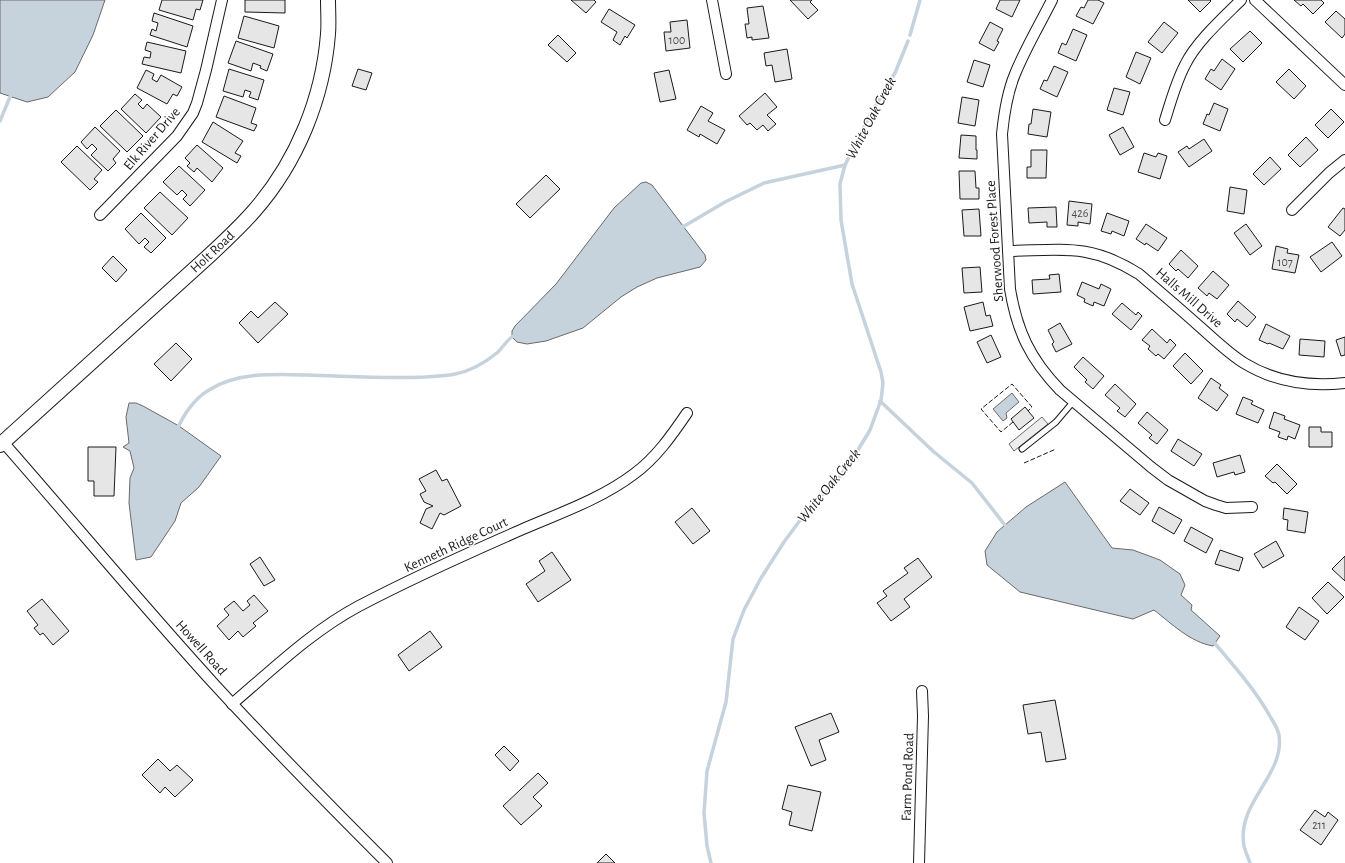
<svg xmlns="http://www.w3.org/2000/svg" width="1345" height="863" viewBox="0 0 1345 863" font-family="'Alegreya Sans',sans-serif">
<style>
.parking{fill:#ededed;stroke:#6a6a6a}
.water{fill:#c6d2dc;stroke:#6a6a6a}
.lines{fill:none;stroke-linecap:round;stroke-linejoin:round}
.stream{stroke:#c6d2dc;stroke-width:3.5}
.building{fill:#e6e6e6;stroke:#1a1a1a}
.lane-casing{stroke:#1a1a1a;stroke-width:7}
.street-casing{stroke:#1a1a1a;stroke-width:12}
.secondary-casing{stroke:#1a1a1a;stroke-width:16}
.lane{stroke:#fff;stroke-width:5}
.street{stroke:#fff;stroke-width:10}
.secondary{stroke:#fff;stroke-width:14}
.fence{stroke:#1a1a1a;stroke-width:1;stroke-dasharray:5 2;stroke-linecap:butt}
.labels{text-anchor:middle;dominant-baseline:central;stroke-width:3;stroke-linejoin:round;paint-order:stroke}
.number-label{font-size:12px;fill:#4d4d4d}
.street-label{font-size:14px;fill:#1a1a1a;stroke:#fff}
.water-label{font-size:15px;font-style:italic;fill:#1a1a1a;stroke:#fff}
</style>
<rect width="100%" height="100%" fill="#fff"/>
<path class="parking" d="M1042,417L1048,424L1014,451L1009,444Z"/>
<g class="water">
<path d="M0,0H105L93,35L75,72L48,97L27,102L0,93Z"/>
<path d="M646,182L652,185L705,255L706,260L700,267L657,278L637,287L621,297L583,328L546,341L527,344L517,342L512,337V331L515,326L556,284L614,208L641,183Z"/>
<path d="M1012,393L1019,402L1006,413L1007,418L1003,421L993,409Z"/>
<path d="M129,403H136L143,406L179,426L221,456L199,487L181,503L175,521L151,557L136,560L129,503L130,478L134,468L130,451L123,447L129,443L126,417Z"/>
<path d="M1065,482L1112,548L1133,550L1160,560L1180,574L1185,585L1181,595L1192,605L1191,610L1220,636L1213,646C1190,642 1172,624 1154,610L1133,619L1020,592L987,565L985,551L997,532L1026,507Z"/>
</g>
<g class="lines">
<g class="stream">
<path d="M910,35L920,0"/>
<path d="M0,121L12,92"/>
<path d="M681,228L725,202L764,183L845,165"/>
<path d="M880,401L934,452L972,483L1008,529"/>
<path d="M177,430C183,415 195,398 209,390C237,372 275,374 307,375C346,376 386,379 425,377C435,376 446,376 455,374C471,371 486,362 498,352C504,346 508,338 515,335"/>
<path d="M1212,640C1233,665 1255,689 1271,718C1274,723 1278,729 1279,735C1285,776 1236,802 1244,846C1245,851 1248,857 1250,863"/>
<path d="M711,863L707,846L704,813L707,771L726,702L733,639L744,610L761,578L784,542L801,519L820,497L831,488L852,460L870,430L881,400L883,383L881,372L852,284L841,220L840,184L845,165L870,115L895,73L908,41"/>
</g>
</g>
<g class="building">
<path d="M162,0H203L200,10L196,9L193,20L159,10Z"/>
<path d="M245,0H285V13L245,12Z"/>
<path d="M571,0H594L596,2L586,13Z"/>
<path d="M790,0H812L810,2L818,10L808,19Z"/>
<path d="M1000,0H1020L1012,17L996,9Z"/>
<path d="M1088,0H1098L1104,3L1093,24L1076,16L1081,7L1084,8Z"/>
<path d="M1188,0H1210L1211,1L1200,12Z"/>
<path d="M1294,0H1321L1324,3L1313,14L1303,4L1301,6Z"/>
<path d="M763,6L769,38L752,40V37L747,38L745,24H749L747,8Z"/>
<path d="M609,9L635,25L627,38L625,36L620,45L613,40L617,32L601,22Z"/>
<path d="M1336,11L1345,19V34L1342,38L1325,22Z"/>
<path d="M154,13L193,26L187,47L150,35L152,29L156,31L158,23L152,21Z"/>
<path d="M244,16L279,26L274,48L238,38Z"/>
<path d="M687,20L690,48L666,51L664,32H671L670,22Z"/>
<path d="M990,22L1003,29L997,41L999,42L994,51L979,43Z"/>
<path d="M1164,22L1178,33L1162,53L1148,42Z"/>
<path d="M1073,29L1087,35L1076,61L1058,53L1062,43L1066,45Z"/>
<path d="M1250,31L1262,43L1243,62L1230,49Z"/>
<path d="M558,35L576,53L567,62L548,45Z"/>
<path d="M236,41L273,54L267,71L260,68L261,66L253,63L251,71L228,63Z"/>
<path d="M147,42L186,51L181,73L142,64L144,57L150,58L151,52L145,50Z"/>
<path d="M787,49L792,79L775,82L772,65L766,66L764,53Z"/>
<path d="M1136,52L1151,58L1140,84L1126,77Z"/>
<path d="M1222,59L1235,69L1221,90L1205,79L1211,69L1214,71Z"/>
<path d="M974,60L990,65L983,87L967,82Z"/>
<path d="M1054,66L1068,72L1057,97L1040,89L1044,80L1047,81Z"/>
<path d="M229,69L264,80L258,100L249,97L251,92L245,90L243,97L223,91Z"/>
<path d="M358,69L372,73L366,90L352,86Z"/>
<path d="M1289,69L1306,86L1294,99L1276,82Z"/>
<path d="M146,70L154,74L152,79L157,82L161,75L182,87L177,96L173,94L167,104L137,88Z"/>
<path d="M669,70L676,99L660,102L654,73Z"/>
<path d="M1114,88L1130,92L1123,115L1107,110Z"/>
<path d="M765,93L777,107L767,115L776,124L768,131L763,125L757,130L750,123L747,125L739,116Z"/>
<path d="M135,94L142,100L138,104L143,109L147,104L161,117L146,133L121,109Z"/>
<path d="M224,96L256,108L251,123L257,125L254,131L216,117Z"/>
<path d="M962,97L979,100L975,126L958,123Z"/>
<path d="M1214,103L1228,109L1220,131L1203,124L1207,114L1209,115Z"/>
<path d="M701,106L713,113L708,121L725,130L717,144L700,134L699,137L687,130Z"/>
<path d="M1033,109L1051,112L1047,137L1028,134L1029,124H1031Z"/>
<path d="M1331,109L1344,122L1328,138L1315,125Z"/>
<path d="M116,110L143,136L127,152L100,126Z"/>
<path d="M213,122L243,141L235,153L241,156L237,163L202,142Z"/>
<path d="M95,127L120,151L113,159L116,163L108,171L91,155L97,149L92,144L87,149L81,142Z"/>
<path d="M1123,127L1134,147L1120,155L1109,135Z"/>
<path d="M961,135L976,136V150H977V159L959,158Z"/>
<path d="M1306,137L1318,150L1300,167L1288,155Z"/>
<path d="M1204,139L1212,151L1189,167L1178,152L1187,146L1189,149Z"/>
<path d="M197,145L223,168L212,182L197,168L194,172L187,166L190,163L185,158Z"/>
<path d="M77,146L102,170L94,179L98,182L90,190L61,162Z"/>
<path d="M1031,150H1047L1046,178H1027V167H1031Z"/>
<path d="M1144,153L1156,157L1158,153L1167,156L1160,179L1138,172Z"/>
<path d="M1270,157L1281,169L1264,185L1253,174Z"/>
<path d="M179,166L205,190L190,206L183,199L187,195L182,190L177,195L163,182Z"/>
<path d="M959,171H975L976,188H979V199H960Z"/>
<path d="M546,175L560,189L530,218L516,204Z"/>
<path d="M1230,187L1247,190L1244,214L1227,211Z"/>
<path d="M160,192L188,218L172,235L144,208Z"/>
<path d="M1069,201L1092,204L1090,224L1078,222V226L1067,225Z"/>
<path d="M1056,207L1057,227H1047V222L1029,223L1028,208Z"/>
<path d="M1343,208L1345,209V230L1340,236L1328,227Z"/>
<path d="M979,209L981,236H964L962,210Z"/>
<path d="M141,213L166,238L151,253L144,247L149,242L145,238L139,244L125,229Z"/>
<path d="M1107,213L1129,221L1124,236L1112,231L1111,234L1101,231Z"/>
<path d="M1146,224L1167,238L1158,251L1146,243L1145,245L1136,239Z"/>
<path d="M1246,224L1262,246L1250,255L1234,233Z"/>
<path d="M1332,242L1342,256L1321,272L1310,257Z"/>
<path d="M1276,246L1288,249L1287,253L1299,255L1295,273L1272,269Z"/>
<path d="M1181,250L1198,266L1188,278L1178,269L1176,271L1169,264Z"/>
<path d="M113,256L127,270L116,282L102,268Z"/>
<path d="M980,267L982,292L964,293L962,268Z"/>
<path d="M1213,271L1229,285L1217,299L1209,293L1207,296L1198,288Z"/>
<path d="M1059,274L1061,292L1033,294L1032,280L1050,279L1049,275Z"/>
<path d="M1082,282L1099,289L1101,284L1111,289L1104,306L1094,302L1093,306L1084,302L1085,299L1077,295Z"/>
<path d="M1238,301L1256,317L1247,327L1237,319L1235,322L1227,314Z"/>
<path d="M275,302L288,314L258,343L239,323L251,311L258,318Z"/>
<path d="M983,302L986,316L990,315L993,326L970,331L964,307Z"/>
<path d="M1122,303L1136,315L1138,312L1142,316L1131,330L1112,314Z"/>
<path d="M1060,323L1072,344L1056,352L1052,344L1054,342L1048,330Z"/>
<path d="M1266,324L1290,336L1283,349L1269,343L1268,344L1259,340Z"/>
<path d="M1152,329L1167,343L1170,339L1176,345L1164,359L1158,354L1156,356L1148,349L1150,346L1142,340Z"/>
<path d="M991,335L1001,357L987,363L977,342Z"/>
<path d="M1345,337V355L1341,356L1336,340Z"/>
<path d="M1300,339L1325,341L1324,357L1299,355Z"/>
<path d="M176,343L192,359L171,381L154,364Z"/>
<path d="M1185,353L1203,371L1191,384L1173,366Z"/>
<path d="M1083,357L1104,376L1093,389L1085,382L1087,380L1074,367Z"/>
<path d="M1211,378L1221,385L1219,388L1228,395L1217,411L1198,398Z"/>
<path d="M1115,384L1136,404L1125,417L1117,411L1120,408L1105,395Z"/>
<path d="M1243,397L1253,401L1251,404L1264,410L1258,423L1236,414Z"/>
<path d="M1025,407L1034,418L1019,430L1011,419Z"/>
<path d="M1147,412L1168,430L1157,444L1149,438L1152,435L1138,423Z"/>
<path d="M1274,412L1285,416L1284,419L1300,425L1295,439L1288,436L1287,440L1278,437L1280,432L1269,428Z"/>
<path d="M1309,427H1321V432H1332V447H1309Z"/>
<path d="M1178,439L1202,454L1194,466L1171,451Z"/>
<path d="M88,447H116L114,496H94V481H88Z"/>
<path d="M1240,455L1245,472L1235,475L1234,472L1217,477L1213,463Z"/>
<path d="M1277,464L1297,484L1287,494L1275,482L1273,483L1265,476Z"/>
<path d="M436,470L442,481L447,479L461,506L444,515L440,513L432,529L420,523L426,509L433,506L424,502L420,494L426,491L419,479Z"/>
<path d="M1130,489L1149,503L1140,515L1120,501Z"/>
<path d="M1159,507L1182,520L1174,534L1152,521Z"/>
<path d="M692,508L710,531L693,544L675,522Z"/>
<path d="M1284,508L1308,512L1305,533L1287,530L1288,520L1283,519Z"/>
<path d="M1191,527L1213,539L1206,553L1184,541Z"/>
<path d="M1276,541L1284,556L1263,568L1254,554Z"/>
<path d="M1220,550L1243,558L1239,571L1215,564Z"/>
<path d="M552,552L571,580L538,602L526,584L545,571L539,561Z"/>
<path d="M1345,556V581L1332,569Z"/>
<path d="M260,557L275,580L264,586L250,564Z"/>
<path d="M918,558L932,577L904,599L910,607L891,621L877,603L887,596L883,591L908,573L904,568Z"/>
<path d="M1328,582L1344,597L1327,614L1312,598Z"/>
<path d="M254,595L268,611L253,623L256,626L243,637L238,631L229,640L217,626L229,615L224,609L234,601L243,611L250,605L247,601Z"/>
<path d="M42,599L69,631L53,645L43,633L40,635L34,628L38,625L27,611Z"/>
<path d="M1299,607L1319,621L1305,640L1286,627Z"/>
<path d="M430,631L442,647L409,671L398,655Z"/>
<path d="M1055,700L1066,759L1046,762L1041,732L1028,734L1023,705Z"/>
<path d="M831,713L839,732L819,740L826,760L811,766L795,727Z"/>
<path d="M504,746L519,761L510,771L495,755Z"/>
<path d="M158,759L170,771L177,765L193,780L175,797L165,787L160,793L142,775Z"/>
<path d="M538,773L548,783L533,797L542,806L521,825L503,806Z"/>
<path d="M788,785L821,792L812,831L789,825L792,812L782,809Z"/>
<path d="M1315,810L1325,817L1328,812L1338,820L1321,845L1300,830Z"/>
<path d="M606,854L615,863H597Z"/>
</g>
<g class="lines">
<defs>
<path id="lane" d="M1022,449L1056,422L1073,402"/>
<g id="street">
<path d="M712,0L726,74"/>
<path d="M1052,0C1040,24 1025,49 1015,74C1007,93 1004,114 1002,134L1010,289C1017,331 1030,359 1060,390L1151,467L1168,480L1205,501L1216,505L1226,508L1252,507"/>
<path d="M1255,0L1345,85"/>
<path d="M1165,120C1171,101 1176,82 1185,65C1196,42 1223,18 1241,0"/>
<path d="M1292,210L1329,173L1345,160"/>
<path d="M100,215L177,136L193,113L197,103L206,70L222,0"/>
<path d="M1009,251C1063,250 1090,243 1139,274C1159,291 1179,308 1199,326C1214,339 1228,353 1244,363C1275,382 1310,387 1345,383"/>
<path d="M3,442C74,523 143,606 215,685C271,746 329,805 387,863"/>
<path d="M232,704C273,669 312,631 359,606C412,578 468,553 523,529C560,513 601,499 634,474C656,458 672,435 687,413"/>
<path d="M919,863L923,716L922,691"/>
</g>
<g id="secondary">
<path id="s1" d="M0,445L211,254C226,240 241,226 254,211C297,162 323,98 328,34C329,23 328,11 328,0"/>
</g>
</defs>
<use href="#lane" class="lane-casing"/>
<use href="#street" class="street-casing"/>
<use href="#secondary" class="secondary-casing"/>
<use href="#lane" class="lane"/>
<use href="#street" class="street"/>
<use href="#secondary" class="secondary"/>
<g class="fence">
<path d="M1013,422L1001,432L981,409L1012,384L1032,407L1028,411"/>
<path d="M1024,463L1056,449"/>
</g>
</g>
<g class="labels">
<g class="number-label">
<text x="677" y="40">100</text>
<text x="1080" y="213">426</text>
<text x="1285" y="262">107</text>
<text x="1319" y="825">211</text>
</g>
<g class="street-label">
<text transform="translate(152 139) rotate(-49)">Elk River Drive</text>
<text transform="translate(995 241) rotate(-94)">Sherwood Forest Place</text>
<text stroke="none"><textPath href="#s1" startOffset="287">Holt Road</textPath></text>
<text transform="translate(1189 298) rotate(41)">Halls Mill Drive</text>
<text transform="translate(456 545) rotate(-25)">Kenneth Ridge Court</text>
<text transform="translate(201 648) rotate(48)">Howell Road</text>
<text transform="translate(908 777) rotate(-88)">Farm Pond Road</text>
</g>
<g class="water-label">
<text transform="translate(871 118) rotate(-62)">White Oak Creek</text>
<text transform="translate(829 486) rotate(-51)">White Oak Creek</text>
</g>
</g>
</svg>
